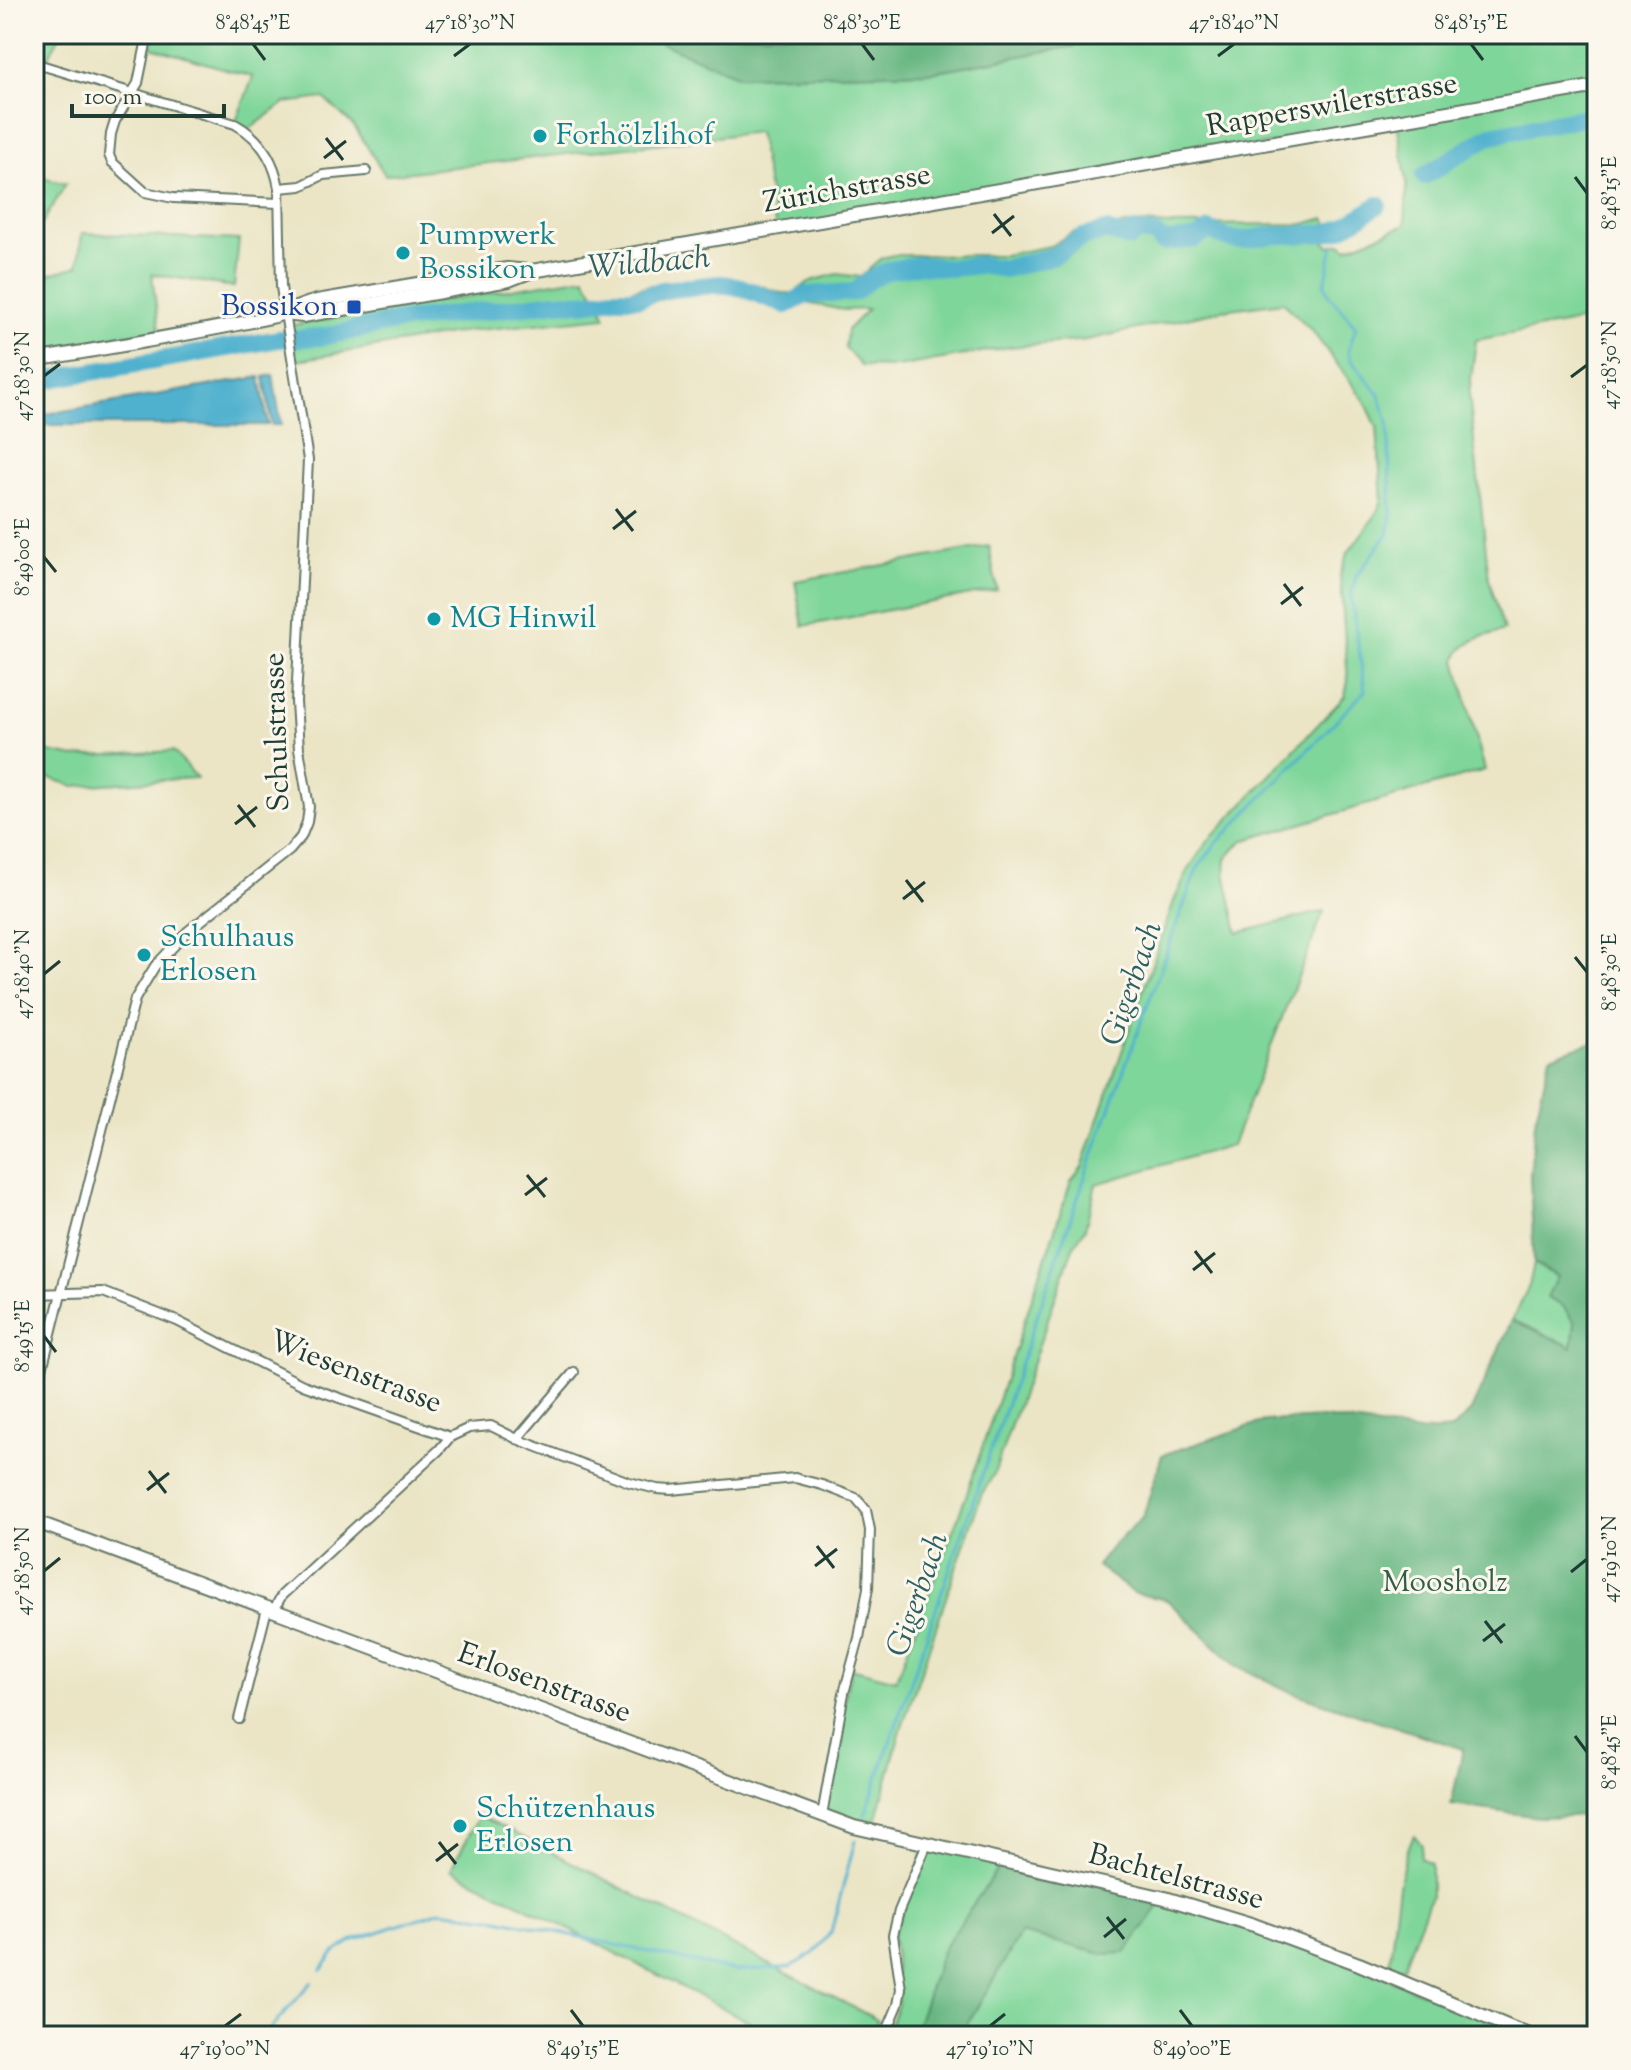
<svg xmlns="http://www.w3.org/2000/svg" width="1631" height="2070" viewBox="0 0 1631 2070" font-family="'Sorts Mill Goudy',serif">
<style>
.green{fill:#7fd69a;stroke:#4f8a67;stroke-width:2}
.forest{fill:#67b782;stroke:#437a5b;stroke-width:2}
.water{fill:#4fb1ce;stroke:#377781;stroke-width:2}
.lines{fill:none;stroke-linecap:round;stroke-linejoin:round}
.stream{stroke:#4fb1ce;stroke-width:3}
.river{stroke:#4fb1ce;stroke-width:18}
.street-casing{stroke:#667867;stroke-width:12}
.secondary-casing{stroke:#667867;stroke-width:16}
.street{stroke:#fff;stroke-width:8}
.secondary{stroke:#fff;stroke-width:12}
.ticks{fill:none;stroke:#1f3d34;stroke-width:3}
.culture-dot{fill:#0f9aa8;stroke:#fbf7ec;stroke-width:3}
.transit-dot{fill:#1a4fb4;stroke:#fbf7ec;stroke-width:3}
.labels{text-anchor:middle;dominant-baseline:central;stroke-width:6;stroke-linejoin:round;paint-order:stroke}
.street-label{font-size:30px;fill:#1f3d34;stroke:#fbf7ec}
.culture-label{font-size:30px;fill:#0d838f;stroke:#fbf7ec;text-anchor:start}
.transit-label{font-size:30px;fill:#164399;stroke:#fbf7ec;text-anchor:end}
.park-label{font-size:30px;fill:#325c48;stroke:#fbf7ec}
.water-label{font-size:32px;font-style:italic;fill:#2d6062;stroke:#fbf7ec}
.neatline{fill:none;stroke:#1f3d34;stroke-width:3}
.ticks-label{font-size:20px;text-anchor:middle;fill:#1f3d34}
</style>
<rect width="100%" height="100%" fill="#fbf7ec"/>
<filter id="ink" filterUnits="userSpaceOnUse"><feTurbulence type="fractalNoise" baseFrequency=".0125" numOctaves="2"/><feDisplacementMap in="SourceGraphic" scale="16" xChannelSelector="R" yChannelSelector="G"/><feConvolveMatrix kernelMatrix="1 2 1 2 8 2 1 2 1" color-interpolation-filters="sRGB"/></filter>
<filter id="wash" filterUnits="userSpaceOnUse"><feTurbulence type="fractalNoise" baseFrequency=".006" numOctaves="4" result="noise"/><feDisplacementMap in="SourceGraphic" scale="32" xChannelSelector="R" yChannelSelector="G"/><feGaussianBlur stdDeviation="1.8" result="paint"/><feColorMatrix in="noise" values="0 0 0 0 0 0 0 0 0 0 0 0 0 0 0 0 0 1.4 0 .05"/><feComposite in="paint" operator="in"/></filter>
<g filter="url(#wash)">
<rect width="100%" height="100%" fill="#ebe5c6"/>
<g class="green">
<path d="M34,34H61L43,67L34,63Z"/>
<path d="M155,34H640L739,76L932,72L1124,37L1125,34H1597V318L1476,340L1469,394L1489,579L1504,630C1484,637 1463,639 1456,660L1485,770L1242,841L1226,859L1225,873L1238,933L1324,911L1232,1145L1096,1184L1085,1229L1073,1247L994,1474L981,1495L900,1733L873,1832L822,1815L851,1668L896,1680L966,1496L1071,1181L1082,1167L1174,901L1190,867L1208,841L1345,696L1348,681L1340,575L1347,554L1375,516L1382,501L1377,427L1365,401L1312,331L1283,302L1222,310L1087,340L1009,347L897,367L861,366L845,348L847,330L868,309L844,310L806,303L793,310L773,306L728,292L680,295L638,305L601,306L606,317L467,331L293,361L286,326L585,277L594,293L621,292L651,285L722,278L755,284L782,293H793L811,281L837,274L860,277L882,258L893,255H1004L1050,246L1074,232L1142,223L1170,225L1304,224L1325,218L1330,228L1318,232L1322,240L1329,246L1341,243L1347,248L1405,225L1407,184L1397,122L776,229L758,132L385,175L354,126L324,98L285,103L247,131L235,124L253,77L151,47Z"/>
<path d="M34,176L66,184L34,237Z"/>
<path d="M82,233L239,240L234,287L152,274L160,339L34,359V272L40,277L78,266Z"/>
<path d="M989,546L997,590L803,626L795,581Z"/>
<path d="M34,749L75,757L173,751L197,778L74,786L34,773Z"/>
<path d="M1534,1264L1557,1276L1563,1306L1575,1323L1572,1347L1512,1320L1529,1286Z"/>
<path d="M479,1816L497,1824L878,2020L869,2036H777L451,1869Z"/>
<path d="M1414,1835L1422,1845L1420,1858L1431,1864V1896L1403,1968L1389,1964C1396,1925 1396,1869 1414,1835Z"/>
<path d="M927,1844L1003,1861L943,1949L913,2036H885L898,2005L893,1935Z"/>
<path d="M1165,1898L1254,1925L1531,2036H957L963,2030L1021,1933L1103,1954Z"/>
</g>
<g class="forest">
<path d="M640,34H1125V37L932,72L739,76Z"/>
<path d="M1597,1041V1815L1539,1817L1451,1805L1463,1749L1291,1692L1235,1665L1167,1600L1134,1593L1097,1566L1114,1544L1143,1517L1162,1455L1265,1421L1324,1418L1420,1432L1451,1430L1471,1411L1512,1320L1572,1347L1575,1323L1563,1306L1547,1298L1557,1276L1534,1264L1530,1176L1535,1122L1550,1056Z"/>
<path d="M1003,1861L1165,1898L1125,1953L1103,1954L1021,1933L963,2031L957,2036H913L943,1949Z"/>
</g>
<g class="water">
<path d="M273,375L281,425H272L264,377Z"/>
<path d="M260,377L268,425H35L34,416Z"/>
</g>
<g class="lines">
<g class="stream">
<path d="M338,34L345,37"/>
<path d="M865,1815L1086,1174L1197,869L1215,845L1365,691L1351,596L1356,576L1388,534L1391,513L1388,421L1378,393L1351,360L1348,352L1356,327L1329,295L1325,285L1333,245"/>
<path d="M321,1970L334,1953L351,1941L441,1911L498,1919L735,1971L790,1967L814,1953L831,1932L855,1841"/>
<path d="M264,2036L312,1982"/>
</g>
<g class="river">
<path d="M1424,176L1491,135L1597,115"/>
<path d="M34,382L279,339L321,337L394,322L557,302L583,303L614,298H639L662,290L721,284L740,287L786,305L806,295L855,292L869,280L889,270L919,265L950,268L981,265L1004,269L1054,256L1083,237L1106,231L1130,238L1135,231L1155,234L1162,242L1195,239L1209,230C1244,249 1246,236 1280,235C1299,234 1317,236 1336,230C1350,226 1365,213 1378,205"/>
</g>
</g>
</g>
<g filter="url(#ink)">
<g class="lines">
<defs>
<g id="street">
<path d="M148,34L138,83L115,121L111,134L109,155L112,162L145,192L173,198L279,203"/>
<path d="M34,63L235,124C260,138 274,159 279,188L281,287L308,460L296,702L299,749L309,807L307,822L301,837L290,850L187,932L155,966L135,999L34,1401"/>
<path d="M279,188L301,186L323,175L366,171"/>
<path d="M34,1294L103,1292L177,1321L303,1385L450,1437L469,1428L491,1426L517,1439L629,1482L657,1489L671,1490L795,1478L822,1485L856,1498L866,1510L870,1530L868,1588L859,1638L844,1693L822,1815"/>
<path d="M517,1439L574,1372"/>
<path d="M273,1611L282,1595L439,1450L450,1437"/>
<path d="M239,1719L267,1609"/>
<path d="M885,2036L898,2005L901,1989L893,1935L899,1911L927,1844"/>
</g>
<g id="secondary">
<path d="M284,314L303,316L509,280L532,271L1597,86"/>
<path d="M34,360C113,347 192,334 271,317C287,313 300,305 317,301L507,269L529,271"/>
<path d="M34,1521L854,1827L1165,1898L1254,1925L1359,1964L1531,2036"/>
</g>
</defs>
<use href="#street" class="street-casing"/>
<use href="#secondary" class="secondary-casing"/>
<use href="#street" class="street"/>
<use href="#secondary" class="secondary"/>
</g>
</g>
<path class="ticks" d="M253,44L265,60M862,44L874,60M1471,44L1483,60M454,56L470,44M1218,56L1234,44M326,138L343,160M324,158L346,141M1575,177L1587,193M994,214L1011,236M992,233L1014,216M44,376L60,364M1571,377L1587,365M616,509L633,531M613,529L636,511M44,557L56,572M1284,584L1301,606M1281,604L1303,587M238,805L255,827M235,824L257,807M906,880L923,902M903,899L925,882M1575,957L1587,972M44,974L60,961M527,1175L545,1197M525,1195L547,1178M1195,1251L1212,1273M1193,1270L1215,1253M44,1336L56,1352M149,1471L166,1493M147,1490L169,1473M817,1546L834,1568M815,1566L837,1549M44,1571L60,1558M1571,1572L1587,1559M1485,1621L1502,1643M1483,1641L1505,1624M1575,1736L1587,1752M439,1842L456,1864M436,1861L458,1844M1107,1917L1124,1939M1104,1937L1126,1919M571,2010L583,2026M1180,2010L1192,2026M225,2026L241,2014M990,2026L1005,2014"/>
<g class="culture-dot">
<circle cx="540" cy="136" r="8"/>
<circle cx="403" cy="253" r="8"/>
<circle cx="434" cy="619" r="8"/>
<circle cx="144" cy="955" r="8"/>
<circle cx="460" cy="1826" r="8"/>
</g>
<rect class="transit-dot" x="346" y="299" width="16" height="16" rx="4"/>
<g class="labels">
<g class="street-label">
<text transform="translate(1332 106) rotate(-10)">Rapperswilerstrasse</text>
<text transform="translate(847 190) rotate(-10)">Zürichstrasse</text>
<text transform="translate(278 732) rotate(-92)">Schulstrasse</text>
<text transform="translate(355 1373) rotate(21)">Wiesenstrasse</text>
<text transform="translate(544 1684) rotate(20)">Erlosenstrasse</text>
<text transform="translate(1176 1878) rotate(15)">Bachtelstrasse</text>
</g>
<g class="culture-label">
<text x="556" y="136">Forhölzlihof</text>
<text x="419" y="236">Pumpwerk<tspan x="419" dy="34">Bossikon</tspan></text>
<text x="450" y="619">MG Hinwil</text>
<text x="160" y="938">Schulhaus<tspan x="160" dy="34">Erlosen</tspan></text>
<text x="476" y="1809">Schützenhaus<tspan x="476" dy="34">Erlosen</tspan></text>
</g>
<g class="transit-label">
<text x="338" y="307">Bossikon</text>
</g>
<g class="park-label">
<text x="1445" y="1583">Moosholz</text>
</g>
<g class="water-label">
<text transform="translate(649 264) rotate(-5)">Wildbach</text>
<text transform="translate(1133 984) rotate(-71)">Gigerbach</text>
<text transform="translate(919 1595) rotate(-71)">Gigerbach</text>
</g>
</g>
<rect width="1631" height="2070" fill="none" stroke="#fbf7ec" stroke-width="88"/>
<path d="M72 104v12h152v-12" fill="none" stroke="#1f3d34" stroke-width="4"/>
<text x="84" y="104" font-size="24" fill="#1f3d34" stroke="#fbf7ec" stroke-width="6" paint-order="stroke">100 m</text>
<rect x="44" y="44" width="1543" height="1982" class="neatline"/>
<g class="ticks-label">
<text x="253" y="29">8°48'45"E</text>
<text x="470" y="29">47°18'30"N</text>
<text x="862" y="29">8°48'30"E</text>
<text x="1234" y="29">47°18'40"N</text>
<text x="1471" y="29">8°48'15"E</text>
<text transform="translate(1609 193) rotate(-90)" y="7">8°48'15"E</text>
<text transform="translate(1609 365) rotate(-90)" y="7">47°18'50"N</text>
<text transform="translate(22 376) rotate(-90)" y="7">47°18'30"N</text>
<text transform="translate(22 557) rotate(-90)" y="7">8°49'00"E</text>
<text transform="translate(1609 972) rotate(-90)" y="7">8°48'30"E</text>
<text transform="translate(22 974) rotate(-90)" y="7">47°18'40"N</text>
<text transform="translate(22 1336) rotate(-90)" y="7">8°49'15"E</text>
<text transform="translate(1609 1559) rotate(-90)" y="7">47°19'10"N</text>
<text transform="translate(22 1571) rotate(-90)" y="7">47°18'50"N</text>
<text transform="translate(1609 1752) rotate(-90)" y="7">8°48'45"E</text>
<text x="225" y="2055">47°19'00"N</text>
<text x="583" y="2055">8°49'15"E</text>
<text x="990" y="2055">47°19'10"N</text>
<text x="1192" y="2055">8°49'00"E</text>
</g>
</svg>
